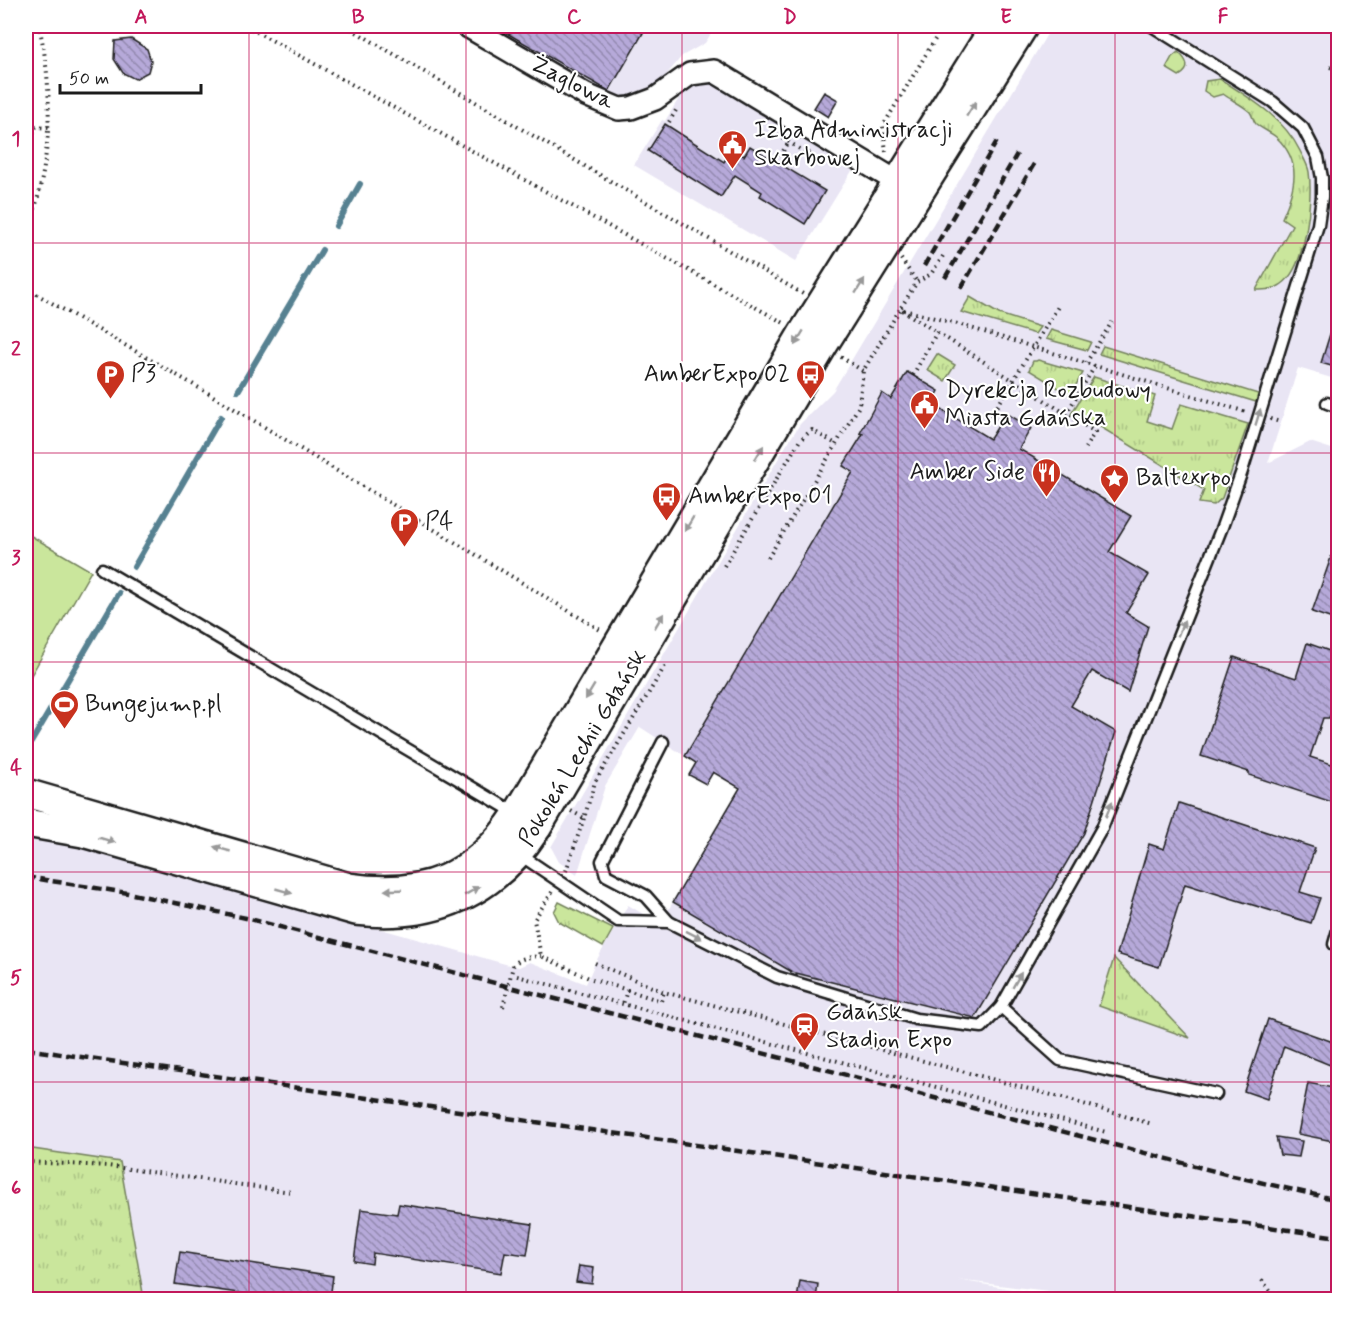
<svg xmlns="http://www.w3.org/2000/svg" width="1364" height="1325" viewBox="0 0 1364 1325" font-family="Mynerve,sans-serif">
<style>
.built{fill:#e9e5f4}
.grass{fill:url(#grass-tufts);stroke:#73815c;stroke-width:1.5}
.garden{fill:#cae69c;stroke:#73815c;stroke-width:1.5}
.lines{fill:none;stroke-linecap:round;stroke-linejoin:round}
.stream{stroke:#578191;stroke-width:6}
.building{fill:url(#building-back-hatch);stroke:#1c1c1c;stroke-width:1.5}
.service-casing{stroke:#1c1c1c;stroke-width:15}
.minor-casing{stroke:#1c1c1c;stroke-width:26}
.tertiary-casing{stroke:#1c1c1c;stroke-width:32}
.path{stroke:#1c1c1c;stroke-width:4;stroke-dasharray:1.5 4.5;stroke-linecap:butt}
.service{stroke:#fff;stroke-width:10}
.minor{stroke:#fff;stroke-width:21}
.tertiary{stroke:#fff;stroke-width:27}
.rail{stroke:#1c1c1c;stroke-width:4.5;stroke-dasharray:9 4.5;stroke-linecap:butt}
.oneway{fill:#999}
.grid{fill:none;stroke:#c2185b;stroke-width:1.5;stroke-opacity:0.55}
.labels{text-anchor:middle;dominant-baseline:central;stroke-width:4.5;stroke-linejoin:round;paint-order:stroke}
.street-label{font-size:24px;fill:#1c1c1c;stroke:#fff}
.poi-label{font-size:24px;fill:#1c1c1c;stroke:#fff;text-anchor:start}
.neatline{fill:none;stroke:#c2185b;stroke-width:2}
.grid-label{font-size:20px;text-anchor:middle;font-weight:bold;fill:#c2185b}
</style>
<defs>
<pattern id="grass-tufts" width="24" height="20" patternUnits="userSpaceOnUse" patternTransform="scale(1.5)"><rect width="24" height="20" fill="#cae69c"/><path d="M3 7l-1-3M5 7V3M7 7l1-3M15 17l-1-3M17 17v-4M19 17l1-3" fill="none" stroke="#adc586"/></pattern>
<pattern id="building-back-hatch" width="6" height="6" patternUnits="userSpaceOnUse" patternTransform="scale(1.5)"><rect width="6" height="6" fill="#b6a9d9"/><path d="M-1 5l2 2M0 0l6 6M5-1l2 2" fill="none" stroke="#9389af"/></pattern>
</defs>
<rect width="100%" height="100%" fill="#fff"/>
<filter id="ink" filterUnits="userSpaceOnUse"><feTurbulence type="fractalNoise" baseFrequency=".0167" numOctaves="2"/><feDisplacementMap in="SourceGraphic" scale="12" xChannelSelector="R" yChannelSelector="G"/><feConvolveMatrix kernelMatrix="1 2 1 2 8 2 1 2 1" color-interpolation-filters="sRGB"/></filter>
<g filter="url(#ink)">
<g class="built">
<path d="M485,26H716L705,43L682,56L658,85L643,95L615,103Z"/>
<path d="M1052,26H1338V108L1336,118L1338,120V380L1298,368L1268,463L1310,442L1338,451V891L1334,904L1338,906V1299L1288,1298L1277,1290L1265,1299L1123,1300L957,1280L1053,1296L1034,1300L144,1299L120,1162L26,1148V834L72,842L505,964L519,967L530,962L586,984L595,963L628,905L660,924L740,788L714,772L706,784L689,775L696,763L640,727L605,786L577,875L559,862L551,847L784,449L800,424L833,391Z"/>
<path d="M706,82L714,83L855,166L796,261L634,165L662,120L665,121L681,95L690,87Z"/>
</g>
<g class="grass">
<path d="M1178,52C1187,60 1192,69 1179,76L1166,68L1172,57Z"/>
<path d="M1220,79C1250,98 1284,118 1300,151C1303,157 1308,165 1309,172C1313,199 1306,267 1282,284C1274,290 1265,290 1256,290L1292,225L1282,218C1295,189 1303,162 1276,137C1270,132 1262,129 1256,124C1253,121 1253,116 1250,112C1243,105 1231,100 1223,94L1213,97L1204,91L1206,81Z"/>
<path d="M970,297L999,314L1040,327L1035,334L961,312Z"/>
<path d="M1051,330L1091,342L1087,350L1046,339Z"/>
<path d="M1103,346L1258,394L1256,402L1099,354Z"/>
<path d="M937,354L955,365L945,381L927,370Z"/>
<path d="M1038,360L1083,373L1070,395L1029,370L1033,361H1036Z"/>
<path d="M1094,377L1155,396L1147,421L1172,429L1181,404L1248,424L1222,498L1214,505L1199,503L1204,490L1094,423L1091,427L1071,414Z"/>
<path d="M559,902L613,929L603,947L559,922L554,912Z"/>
<path d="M1114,958L1190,1038L1099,1006Z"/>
<path d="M26,1148L120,1162L144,1299H26Z"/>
</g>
<path class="garden" d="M26,533L91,571L26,684Z"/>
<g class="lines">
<g class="stream">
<path d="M336,226L360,184"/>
<path d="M238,391L322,250"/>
<path d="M134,567L221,417"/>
<path d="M26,751L119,593"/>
</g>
</g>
<g class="building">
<path d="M494,26H630L643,33L609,91Z"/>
<path d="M131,39L147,49L151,61L148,72L135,79L123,73L114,59L115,41Z"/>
<path d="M824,92L838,100L828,117L814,108Z"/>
<path d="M665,124L724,162L732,149L744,156L750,146L825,191L805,224L760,196L762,192L735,175L721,197L648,151Z"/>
<path d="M1335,318L1338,319V368L1321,363Z"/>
<path d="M907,372L939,391L932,404L990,439L1006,413L1031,428L1019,449L1131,516L1109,552L1149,575L1126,613L1148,626L1128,692L1092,671L1071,706L1116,732L1084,833L975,1018L792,972L673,902L740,788L713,772L706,784L689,775L696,763L685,756L853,472L843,466L863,434L860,433L882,393L891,399Z"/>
<path d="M1336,543L1338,544V621L1312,612Z"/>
<path d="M1307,643L1338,654V710L1333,708L1329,718H1323L1310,757L1338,766V804L1249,775V772L1201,756L1234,657L1296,678Z"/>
<path d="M1179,803L1315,848L1300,892L1320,898L1311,923L1185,884L1159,967L1117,954L1149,844L1164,849Z"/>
<path d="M1268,1019L1336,1043L1330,1065L1284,1046L1267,1099L1244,1091Z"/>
<path d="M1308,1083L1338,1089V1142L1298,1134Z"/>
<path d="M1276,1137L1302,1141L1299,1157L1280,1155Z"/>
<path d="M399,1204L532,1224L527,1255L505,1252L501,1273L373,1253L372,1264L354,1261L361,1209L397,1214Z"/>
<path d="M180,1252L333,1276L330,1299H280L175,1284Z"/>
<path d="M579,1266L594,1268L592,1284L576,1282Z"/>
<path d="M800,1281L818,1284L816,1299H797Z"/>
</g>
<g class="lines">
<defs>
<g id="service">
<path d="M1327,403L1338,407"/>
<path d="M102,569L517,814"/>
<path d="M663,742L602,861L606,875L646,896L669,922"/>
<path d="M519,854L618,921L669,922L777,977L916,1019L982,1027L1001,1007L1102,828L1222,527L1242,471L1318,225L1322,197V178L1318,157L1303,128L1273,102L1152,26"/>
<path d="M1338,930L1334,944L1338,945"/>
<path d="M1001,1007L1060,1060L1216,1094"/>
</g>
<path id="minor" d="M467,26L586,95L619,109L631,108L655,99L690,74L714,71L909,189"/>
<g id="tertiary">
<path d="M26,793L349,887C423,898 475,878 517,814L802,334L995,26"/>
<path d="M26,823L83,833L356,911C434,920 494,894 537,828L823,346L1024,26"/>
</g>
</defs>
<use href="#service" class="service-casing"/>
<use href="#minor" class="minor-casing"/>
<use href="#tertiary" class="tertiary-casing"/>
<g class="path">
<path d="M246,26L784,323"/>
<path d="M346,26L803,294"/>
<path d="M1330,67L1338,70"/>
<path d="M669,122L678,107"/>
<path d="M778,135L806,153H811"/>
<path d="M26,150L36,127L49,128"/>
<path d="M886,152L883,126L943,26"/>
<path d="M780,156L789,142"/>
<path d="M26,238C50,167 56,99 39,26"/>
<path d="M943,256L931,274L917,282L900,309L1095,432L1085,448"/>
<path d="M901,259L917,282"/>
<path d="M26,288L208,393L602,631"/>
<path d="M841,357L863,371L900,309L958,324L1246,412"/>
<path d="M1086,363L1112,322"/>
<path d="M913,375L937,332"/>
<path d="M1066,414L1095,366"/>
<path d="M1270,419L1280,422"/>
<path d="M999,425L991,417L1059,305"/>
<path d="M768,558L859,406L863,371"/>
<path d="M724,566L800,440L812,430L836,444"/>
<path d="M571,811L584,818L595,782L665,666"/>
<path d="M566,871L584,818"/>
<path d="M552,892L534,920L541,956L589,978L627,990L623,1004"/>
<path d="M595,963L664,992L1059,1097L1152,1124"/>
<path d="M517,976L1106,1132"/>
<path d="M627,990L661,1001L664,992"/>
<path d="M503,1007L513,966C519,957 531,957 541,956"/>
<path d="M26,1162L108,1166L291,1192"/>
<path d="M1262,1280L1277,1300"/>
</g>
<use href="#service" class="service"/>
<use href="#minor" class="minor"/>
<use href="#tertiary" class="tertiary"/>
<g class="rail">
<path d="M924,266L997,141"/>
<path d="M945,278L1017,154"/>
<path d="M961,288L1034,164"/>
<path d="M26,877L128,893L246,918L1233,1176L1338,1200"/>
<path d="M26,1049L1338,1237"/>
</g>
</g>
<defs><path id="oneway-solid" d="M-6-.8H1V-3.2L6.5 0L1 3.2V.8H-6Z" transform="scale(1.5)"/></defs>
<g class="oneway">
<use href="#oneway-solid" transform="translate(971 109) rotate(-58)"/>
<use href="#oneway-solid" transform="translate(860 286) rotate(-58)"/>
<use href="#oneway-solid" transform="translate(799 338) rotate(121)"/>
<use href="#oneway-solid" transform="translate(1258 417) rotate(-73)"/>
<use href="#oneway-solid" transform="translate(759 453) rotate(-59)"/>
<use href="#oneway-solid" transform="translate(689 524) rotate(121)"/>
<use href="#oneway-solid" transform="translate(659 621) rotate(-59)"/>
<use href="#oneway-solid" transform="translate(1181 628) rotate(-68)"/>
<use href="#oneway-solid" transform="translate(590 692) rotate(121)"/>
<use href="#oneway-solid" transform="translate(1109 809) rotate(-68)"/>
<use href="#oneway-solid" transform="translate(107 840) rotate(16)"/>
<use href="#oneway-solid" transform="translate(222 849) rotate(-164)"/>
<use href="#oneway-solid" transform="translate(393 890) rotate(178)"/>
<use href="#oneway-solid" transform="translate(284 891) rotate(16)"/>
<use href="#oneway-solid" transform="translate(472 891) rotate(-29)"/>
<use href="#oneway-solid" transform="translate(694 935) rotate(27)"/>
<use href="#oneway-solid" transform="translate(1017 980) rotate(-60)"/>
</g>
</g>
<path class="grid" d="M249,26V1300M466,26V1300M682,26V1300M898,26V1300M1115,26V1300M26,243H1338M26,453H1338M26,662H1338M26,872H1338M26,1082H1338"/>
<defs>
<symbol id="civic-pin" viewBox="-11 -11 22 30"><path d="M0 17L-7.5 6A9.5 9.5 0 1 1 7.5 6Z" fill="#c8321e" stroke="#fff"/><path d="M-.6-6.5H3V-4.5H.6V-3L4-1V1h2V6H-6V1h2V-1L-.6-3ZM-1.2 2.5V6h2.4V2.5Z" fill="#fff"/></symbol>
<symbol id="parking-pin" viewBox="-11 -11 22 30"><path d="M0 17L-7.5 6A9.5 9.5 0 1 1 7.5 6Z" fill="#c8321e" stroke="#fff"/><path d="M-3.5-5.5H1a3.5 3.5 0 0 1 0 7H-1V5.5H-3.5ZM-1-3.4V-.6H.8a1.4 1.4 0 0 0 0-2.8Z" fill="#fff"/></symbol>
<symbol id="bus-pin" viewBox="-11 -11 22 30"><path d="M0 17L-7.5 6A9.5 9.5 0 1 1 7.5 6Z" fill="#c8321e" stroke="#fff"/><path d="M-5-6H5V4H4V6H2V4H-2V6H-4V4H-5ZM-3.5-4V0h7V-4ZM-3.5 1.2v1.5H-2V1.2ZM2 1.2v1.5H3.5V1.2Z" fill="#fff"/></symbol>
<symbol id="restaurant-pin" viewBox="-11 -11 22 30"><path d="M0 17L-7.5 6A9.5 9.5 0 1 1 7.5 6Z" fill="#c8321e" stroke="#fff"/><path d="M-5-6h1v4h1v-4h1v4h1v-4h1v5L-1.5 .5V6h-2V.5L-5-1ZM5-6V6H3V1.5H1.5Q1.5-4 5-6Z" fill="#fff"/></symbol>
<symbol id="sight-pin" viewBox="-11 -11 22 30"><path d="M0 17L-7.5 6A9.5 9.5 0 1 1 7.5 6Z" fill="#c8321e" stroke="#fff"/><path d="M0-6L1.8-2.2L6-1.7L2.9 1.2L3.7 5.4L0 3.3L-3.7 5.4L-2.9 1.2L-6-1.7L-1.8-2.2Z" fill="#fff"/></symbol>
<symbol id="stadium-pin" viewBox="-11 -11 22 30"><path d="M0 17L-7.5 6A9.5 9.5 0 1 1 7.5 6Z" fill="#c8321e" stroke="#fff"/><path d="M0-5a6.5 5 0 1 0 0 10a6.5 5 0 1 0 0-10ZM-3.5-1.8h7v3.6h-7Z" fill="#fff"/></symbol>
<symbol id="station-pin" viewBox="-11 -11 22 30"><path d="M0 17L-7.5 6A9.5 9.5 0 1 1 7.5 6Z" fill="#c8321e" stroke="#fff"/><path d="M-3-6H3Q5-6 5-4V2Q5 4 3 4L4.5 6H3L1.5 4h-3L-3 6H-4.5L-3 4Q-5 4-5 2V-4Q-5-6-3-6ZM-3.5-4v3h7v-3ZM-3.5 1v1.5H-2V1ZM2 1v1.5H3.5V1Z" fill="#fff"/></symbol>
</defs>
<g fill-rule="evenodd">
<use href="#civic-pin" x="716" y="128" width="33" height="45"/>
<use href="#parking-pin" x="94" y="358" width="33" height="45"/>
<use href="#bus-pin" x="794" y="358" width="33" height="45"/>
<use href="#civic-pin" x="908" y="388" width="33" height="45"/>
<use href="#restaurant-pin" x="1030" y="456" width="33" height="45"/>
<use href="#sight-pin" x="1098" y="462" width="33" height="45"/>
<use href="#bus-pin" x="650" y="480" width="33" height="45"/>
<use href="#parking-pin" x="388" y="506" width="33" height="45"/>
<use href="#stadium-pin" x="48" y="688" width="33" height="45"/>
<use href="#station-pin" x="788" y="1010" width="33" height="45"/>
</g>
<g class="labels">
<g class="street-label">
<text transform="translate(572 83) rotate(27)">Żaglowa</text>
<text transform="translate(583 748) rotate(-59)">Pokoleń Lechii Gdańsk</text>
</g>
<g class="poi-label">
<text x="754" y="130">Izba Administracji<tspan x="754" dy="28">Skarbowej</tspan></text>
<text x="131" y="374">P3</text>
<text x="790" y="374" text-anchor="end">AmberExpo 02</text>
<text x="945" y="390">Dyrekcja Rozbudowy<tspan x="945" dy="28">Miasta Gdańska</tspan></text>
<text x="1025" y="472" text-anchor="end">Amber Side</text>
<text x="1136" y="478">Baltexrpo</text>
<text x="688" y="496">AmberExpo 01</text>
<text x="425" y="522">P4</text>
<text x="85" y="704">Bungejump.pl</text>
<text x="826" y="1012">Gdańsk<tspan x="826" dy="28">Stadion Expo</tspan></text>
</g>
</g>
<rect width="1364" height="1325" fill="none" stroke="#fff" stroke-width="66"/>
<path d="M60 84v9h141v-9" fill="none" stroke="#1c1c1c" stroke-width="3"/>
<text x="69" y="84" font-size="18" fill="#1c1c1c" stroke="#ffffff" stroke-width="4.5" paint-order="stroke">50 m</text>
<rect x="33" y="33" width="1298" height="1259" class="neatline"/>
<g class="grid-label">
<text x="141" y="23">A</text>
<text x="358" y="23">B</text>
<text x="574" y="23">C</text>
<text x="790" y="23">D</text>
<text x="1006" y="23">E</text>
<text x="1223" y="23">F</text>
<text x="16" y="145">1</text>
<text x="16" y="355">2</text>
<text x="16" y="564">3</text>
<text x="16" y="774">4</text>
<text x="16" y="984">5</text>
<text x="16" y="1194">6</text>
</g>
</svg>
